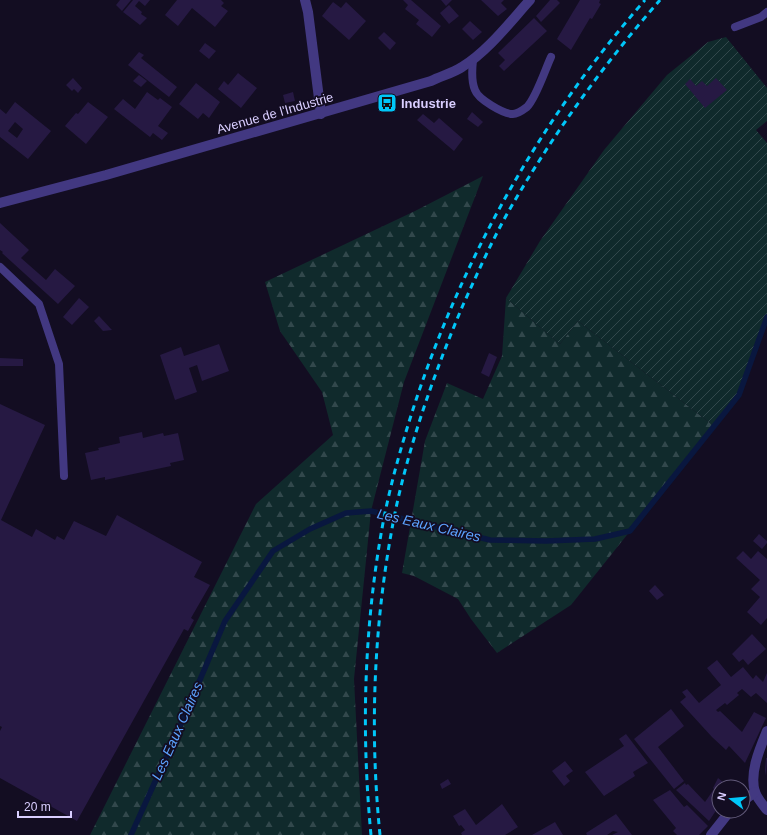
<svg xmlns="http://www.w3.org/2000/svg" width="767" height="835" viewBox="0 0 767 835" font-family="Arial,sans-serif">
<style>
.forest{fill:url(#forest-firs)}
.garden{fill:url(#garden-furrows)}
.lines{fill:none;stroke-linecap:round;stroke-linejoin:round}
.stream{stroke:#09173f;stroke-width:5.5}
.building{fill:#261943;fill-rule:evenodd}
.service{stroke:#423881;stroke-width:8}
.minor{stroke:#423881;stroke-width:10}
.tertiary{stroke:#423881;stroke-width:10}
.rail{stroke:#00c7f9;stroke-width:3;stroke-dasharray:6 5;stroke-linecap:butt}
.labels{text-anchor:middle;dominant-baseline:central;stroke-width:3.5;stroke-linejoin:round;paint-order:stroke}
.poi-label{font-size:13px;font-weight:bold;fill:#d9ceff;stroke:#130d22;text-anchor:start}
.street-label{font-size:13px;fill:#d9ceff;stroke:#130d22}
.water-label{font-size:14px;font-style:italic;fill:#5ca3ff;stroke:#130d22}
</style>
<defs>
<pattern id="forest-firs" width="22" height="20" patternUnits="userSpaceOnUse"><rect width="22" height="20" fill="#102a2c"/><path d="M5 1l3.5 6h-7zM16 11l3.5 6h-7z" fill="#32484c"/></pattern>
<pattern id="garden-furrows" width="10" height="10" patternUnits="userSpaceOnUse"><rect width="10" height="10" fill="#102a2c"/><path d="M-1 1l2-2M0 10L10 0M9 11l2-2" fill="none" stroke="#32484c"/></pattern>
</defs>
<rect width="100%" height="100%" fill="#130d22"/>
<g class="forest">
<path d="M483,176L404,382L371,511L354,679L362,835H90L256,504L333,435L322,392L280,331L265,282L415,211Z"/>
<path d="M506,298L560,344L578,321L714,426L571,605L497,653L471,619L458,599L414,576L402,573L425,441L447,383L483,399L502,356Z"/>
</g>
<path class="garden" d="M726,37L767,88V121L756,130L767,143V317L739,395L714,426L578,321L560,344L506,298L540,241L604,150L667,75L708,42Z"/>
<g class="lines">
<path class="stream" d="M131,835L182,722L225,621L273,551L310,529L346,513L371,511L490,540L546,541L595,539L630,531L739,395L767,317"/>
</g>
<g class="building">
<path d="M120,0H131L122,11L116,5Z"/>
<path d="M133,0H150L145,6L139,1L135,6L142,12L141,14L147,18L140,25L123,12Z"/>
<path d="M177,0H221L224,3L221,6L228,11L215,27L192,8L178,26L165,15Z"/>
<path d="M403,0H411L441,26L432,37L416,24L419,20L405,9L408,5Z"/>
<path d="M441,0H452L446,6Z"/>
<path d="M481,0H504L501,3L507,9L498,16Z"/>
<path d="M550,0H557L560,3L541,22L536,16Z"/>
<path d="M580,0H600L599,3L601,4L592,19L590,18L571,50L557,39Z"/>
<path d="M333,2L341,8L346,2L366,21L349,40L322,16Z"/>
<path d="M449,5L459,16L449,24L440,13Z"/>
<path d="M534,18L547,31L504,71L499,66L505,60L498,53Z"/>
<path d="M470,21L482,32L473,40L462,29Z"/>
<path d="M384,32L396,43L390,50L378,38Z"/>
<path d="M205,43L216,51L209,59L199,51Z"/>
<path d="M139,52L144,55L141,58L177,87L169,97L128,65Z"/>
<path d="M238,73L257,88L241,108L218,89L224,81L228,85Z"/>
<path d="M139,75L147,81L141,87L133,81Z"/>
<path d="M73,78L82,88L78,93L74,89L72,91L66,85Z"/>
<path d="M716,78L727,90L705,108L685,84L690,79L696,86L702,81L707,86Z"/>
<path d="M196,83L220,102L209,118L203,113L198,119L179,104Z"/>
<path d="M147,92L158,100L160,98L172,107L158,126L168,133L162,140L153,133L150,137L114,109L123,99L135,109Z"/>
<path d="M293,92L295,101L285,103L283,95Z"/>
<path d="M15,102L51,131L28,159L0,137V109L6,114ZM15,122L23,129L17,138L8,131Z"/>
<path d="M88,102L108,117L86,144L65,126L76,113L78,114Z"/>
<path d="M472,112L483,122L478,127L467,119Z"/>
<path d="M423,114L434,123L439,118L463,139L454,151L417,120Z"/>
<path d="M0,223L29,250L21,258L46,280L55,269L75,286L58,304L2,253L3,252L0,250Z"/>
<path d="M79,298L89,307L72,325L63,317Z"/>
<path d="M99,316L112,330L103,331L94,321Z"/>
<path d="M219,344L229,371L202,381L197,365L189,368L197,392L175,400L160,355L181,347L184,356Z"/>
<path d="M489,353L497,357L489,377L481,373Z"/>
<path d="M0,358L23,359V366H0Z"/>
<path d="M0,404L45,425L1,520L32,537L36,529L55,540L57,536L64,540L74,521L106,536L117,515L202,562L194,577L210,585L191,618L194,620L188,631L184,629L77,821L0,778V731L2,727L0,726Z"/>
<path d="M142,432L143,438L163,433L164,436L178,433L184,460L170,463L171,466L105,480V477L91,480L85,453L99,450L98,448L120,443L119,437Z"/>
<path d="M759,534L767,541V543L762,549L753,541Z"/>
<path d="M743,551L751,559L758,551L767,559V618L761,625L747,612L760,597L751,589L760,580L736,558Z"/>
<path d="M655,585L664,595L657,600L649,591Z"/>
<path d="M752,634L766,649L748,665L743,659L739,662L732,654Z"/>
<path d="M717,660L731,677L743,667L753,679L756,675L763,682L767,673V703L756,693L751,697L742,689L737,693L739,695L727,705L725,703L716,710L718,712L720,711L742,732L754,712L766,718L745,763L729,746L726,750L712,737L680,702L686,697L682,692L687,689L699,703L721,685L707,668Z"/>
<path d="M671,709L684,726L658,747L684,781L674,789L634,739Z"/>
<path d="M626,734L648,763L633,772L635,776L604,796L585,772L624,746L619,739Z"/>
<path d="M766,758H767L766,776L765,770Z"/>
<path d="M565,761L573,771L566,776L570,781L564,786L552,771Z"/>
<path d="M718,778L729,787H719V806L709,821L676,790L685,783L686,785L688,784L705,802L714,789L713,788Z"/>
<path d="M448,779L451,784L442,789L440,784Z"/>
<path d="M670,790L684,807L687,805L708,826L699,835H677L673,831L676,828L653,800Z"/>
<path d="M502,804L518,827L505,835H462L461,833L465,830L461,825L459,826L453,816L465,809L476,825Z"/>
<path d="M616,814L632,835H612L618,832L613,831L607,835H587L586,833Z"/>
<path d="M555,822L563,835H532Z"/>
</g>
<g class="lines">
<g class="service">
<path d="M735,27L761,17L767,12"/>
<path d="M473,60C472,69 471,81 475,90C478,99 503,114 513,114C518,114 523,110 527,107C536,98 545,70 551,57"/>
<path d="M0,267L39,304L59,364L64,476"/>
</g>
<g class="minor">
<path d="M305,0L308,12L321,114"/>
<path d="M767,731C760,748 749,773 755,792C757,798 763,805 767,810"/>
<path d="M743,801L755,792"/>
<path d="M711,835L730,811"/>
</g>
<path class="tertiary" d="M0,203L106,175L431,81C441,76 453,73 462,67C488,51 510,22 530,0"/>
<g class="rail">
<path d="M371,835C361,731 364,626 383,523C391,481 403,440 416,400C465,253 543,116 645,0"/>
<path d="M380,835C369,726 374,616 396,508C411,439 435,371 463,305C478,272 493,238 511,207C554,133 604,64 660,0"/>
</g>
</g>
<defs>
<symbol id="bus-square" viewBox="-11 -11 22 22"><rect x="-9" y="-9" width="18" height="18" rx="4" fill="#00c7f9" stroke="#130d22"/><path d="M-5-6H5V4H4V6H2V4H-2V6H-4V4H-5ZM-3.5-4V0h7V-4ZM-3.5 1.2v1.5H-2V1.2ZM2 1.2v1.5H3.5V1.2Z" fill="#111"/></symbol>
</defs>
<g fill-rule="evenodd">
<use href="#bus-square" x="376" y="92" width="22" height="22"/>
</g>
<g class="labels">
<g class="poi-label">
<text x="401" y="103">Industrie</text>
</g>
<g class="street-label">
<text transform="translate(275 113) rotate(-16)">Avenue de l'Industrie</text>
</g>
<g class="water-label">
<text transform="translate(429 525) rotate(13)">Les Eaux Claires</text>
<text transform="translate(177 731) rotate(-66)">Les Eaux Claires</text>
</g>
</g>
<g transform="translate(731 799) rotate(286)"><circle r="19" fill="#130d22" stroke="#625a7a"/>
<path d="M0-3L7 15L0 10L-7 15Z" fill="#00c7f9"/>
<text y="-6" font-size="11" font-weight="bold" text-anchor="middle" fill="#d9ceff">N</text>
</g>
<path d="M18 811v6h53v-6" fill="none" stroke="#d9ceff" stroke-width="2"/>
<text x="24" y="811" font-size="12" fill="#d9ceff" stroke="#130d22" stroke-width="3" paint-order="stroke">20 m</text>
</svg>
